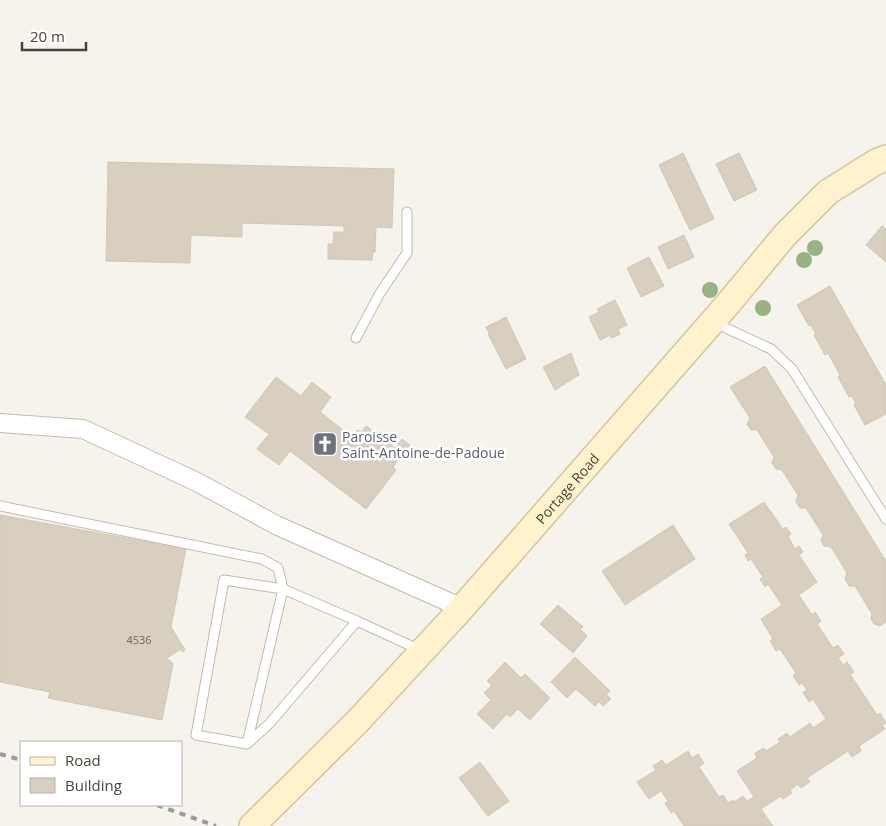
<svg xmlns="http://www.w3.org/2000/svg" width="886" height="826" viewBox="0 0 886 826" font-family="'Open Sans',sans-serif">
<style>
.building{fill:#d8cfc1;stroke:#d3c7b4}
.lines{fill:none;stroke-linecap:round;stroke-linejoin:round}
.lane-casing{stroke:#c2bbae;stroke-width:11}
.street-casing{stroke:#c2bbae;stroke-width:20}
.secondary-casing{stroke:#d6c79b;stroke-width:28}
.lane{stroke:#fff;stroke-width:9}
.street{stroke:#fff;stroke-width:18}
.secondary{stroke:#fff3cd;stroke-width:25}
.rail{stroke:#9a9a9a;stroke-width:4;stroke-dasharray:6 6;stroke-linecap:butt}
.tree{fill:#97b381}
.labels{text-anchor:middle;dominant-baseline:central;stroke-width:5;stroke-linejoin:round;paint-order:stroke}
.number-label{font-size:11px;fill:#6e675b}
.worship-label{font-size:14px;fill:#5b616d;stroke:#fff;text-anchor:start}
.street-label{font-size:14px;fill:#4b4439;stroke:#fff}
</style>
<rect width="100%" height="100%" fill="#f6f3ec"/>
<g class="building">
<path d="M683,153L714,219L690,230L659,165Z"/>
<path d="M739,153L757,190L734,201L716,164Z"/>
<path d="M108,162L394,169L392,228L376,227L375,252H373L372,260L328,259V244H333L334,232H344V226L242,223V237L191,235L190,263L106,261Z"/>
<path d="M882,226L886,229V262L866,245Z"/>
<path d="M684,235L694,257L668,269L658,247Z"/>
<path d="M649,257L664,286L641,297L627,268Z"/>
<path d="M830,286L886,385V414L865,425L854,405L856,404L852,396L849,397L838,377L840,375L828,353L825,355L814,335L816,334L811,325L809,326L797,305Z"/>
<path d="M615,300L627,325L618,329L620,334L611,338L610,335L600,340L589,317L599,312L597,309Z"/>
<path d="M506,317L526,359L506,369L488,334L489,333L486,327Z"/>
<path d="M571,353L579,375L555,390L543,367Z"/>
<path d="M765,366L886,561V622L880,626L874,624L871,619L872,614L855,586H849L845,579L847,573L831,547L824,546L821,541L823,535L806,508H800L796,502L798,495L782,470L776,469L772,463L774,457L757,430H751L747,424L750,418L730,387Z"/>
<path d="M276,377L301,396L312,382L331,397L320,412L352,437L358,430L362,432L366,426L395,448L402,439L416,450L410,459L403,453L393,467L396,470L366,509L290,451L279,465L257,449L269,434L245,417Z"/>
<path d="M764,502L783,529L786,527L791,534L788,536L795,549L799,546L803,552L799,555L817,582L799,595L812,615L815,612L821,621L817,624L833,648L838,645L844,654L838,658L843,665L847,662L854,672L850,674L877,715L880,713L886,723L882,725L885,729L859,746L861,751L852,757L848,751L807,778L810,782L801,788L798,784L790,790L792,793L783,799L781,796L761,809L773,826H684L674,811L671,813L665,803L668,801L661,791L649,799L637,782L656,770L653,766L662,760L666,765L688,751L692,758L698,754L704,763L699,767L719,797L723,795L728,803L733,800L734,802L743,796L747,801L754,797L737,771L757,758L755,753L764,748L766,751L780,742L778,739L787,733L790,737L810,723L813,728L826,719L813,699L809,702L803,692L807,690L802,683L799,685L793,676L796,673L780,649L776,651L770,641L773,639L761,619L782,605L768,584L765,587L760,579L763,577L751,559L748,561L745,555L748,553L729,524Z"/>
<path d="M0,515L186,549L171,627L185,650L182,652L181,649L167,658L173,664L162,720L48,698L50,692L0,682Z"/>
<path d="M673,525L695,559L625,605L602,571Z"/>
<path d="M558,605L583,627L580,629L587,636L573,653L540,624Z"/>
<path d="M575,657L610,691L606,694L611,699L603,706L599,702L595,706L576,689L567,698L551,682Z"/>
<path d="M505,662L521,678L525,674L550,698L530,720L518,709L510,717L507,714L493,729L477,714L491,700L484,693L492,685L487,681Z"/>
<path d="M480,762L509,801L488,816L459,778Z"/>
</g>
<g class="lines">
<defs>
<g id="lane">
<path d="M713,322L771,349L792,369L886,519"/>
<path d="M356,338L380,293L407,253V212"/>
<path d="M0,506L262,559L278,568L283,589L357,621L420,650"/>
<path d="M247,744L283,589L224,580L196,735L247,744L269,724L357,621"/>
</g>
<path id="street" d="M0,423L83,429L197,482L276,525L462,608"/>
<g id="secondary">
<path id="s1" d="M252,826L357,722L462,608L727,305L785,235L828,192L876,162L886,158"/>
</g>
</defs>
<use href="#lane" class="lane-casing"/>
<use href="#street" class="street-casing"/>
<use href="#secondary" class="secondary-casing"/>
<use href="#lane" class="lane"/>
<use href="#street" class="street"/>
<use href="#secondary" class="secondary"/>
<g class="rail">
<path d="M0,754L21,760"/>
<path d="M157,805L216,826"/>
</g>
</g>
<g class="tree">
<circle cx="815" cy="248" r="8"/>
<circle cx="804" cy="260" r="8"/>
<circle cx="710" cy="290" r="8"/>
<circle cx="763" cy="308" r="8"/>
</g>
<defs>
<symbol id="church-square" viewBox="-11 -11 22 22"><rect x="-9" y="-9" width="18" height="18" rx="4" fill="#6b7280" stroke="#fff"/><path d="M-1.2-6h2.4v3.5h3.3v2.4h-3.3V6h-2.4V-.1h-3.3v-2.4h3.3Z" fill="#fff"/></symbol>
</defs>
<g fill-rule="evenodd">
<use href="#church-square" x="311" y="430" width="28" height="28"/>
</g>
<g class="labels">
<g class="number-label">
<text x="139" y="639">4536</text>
</g>
<g class="worship-label">
<text x="342" y="436">Paroisse<tspan x="342" dy="16">Saint-Antoine-de-Padoue</tspan></text>
</g>
<g class="street-label">
<text stroke="none"><textPath href="#s1" startOffset="462">Portage Road</textPath></text>
</g>
</g>
<rect x="20" y="741" width="162" height="65" fill="#ffffff" stroke="#b7b4b0"/>
<rect x="30" y="757" width="25" height="8" fill="#fff3cd" stroke="#b7b4b0"/>
<text x="65" y="766" font-size="15" fill="#4b4439">Road</text>
<rect x="30" y="778" width="25" height="15" fill="#d8cfc1" stroke="#b7b4b0"/>
<text x="65" y="791" font-size="15" fill="#4b4439">Building</text>
<path d="M22 42v8h64v-8" fill="none" stroke="#4b4439" stroke-width="2.5"/>
<text x="30" y="42" font-size="15" fill="#4b4439" stroke="#ffffff" stroke-width="4" paint-order="stroke">20 m</text>
</svg>
